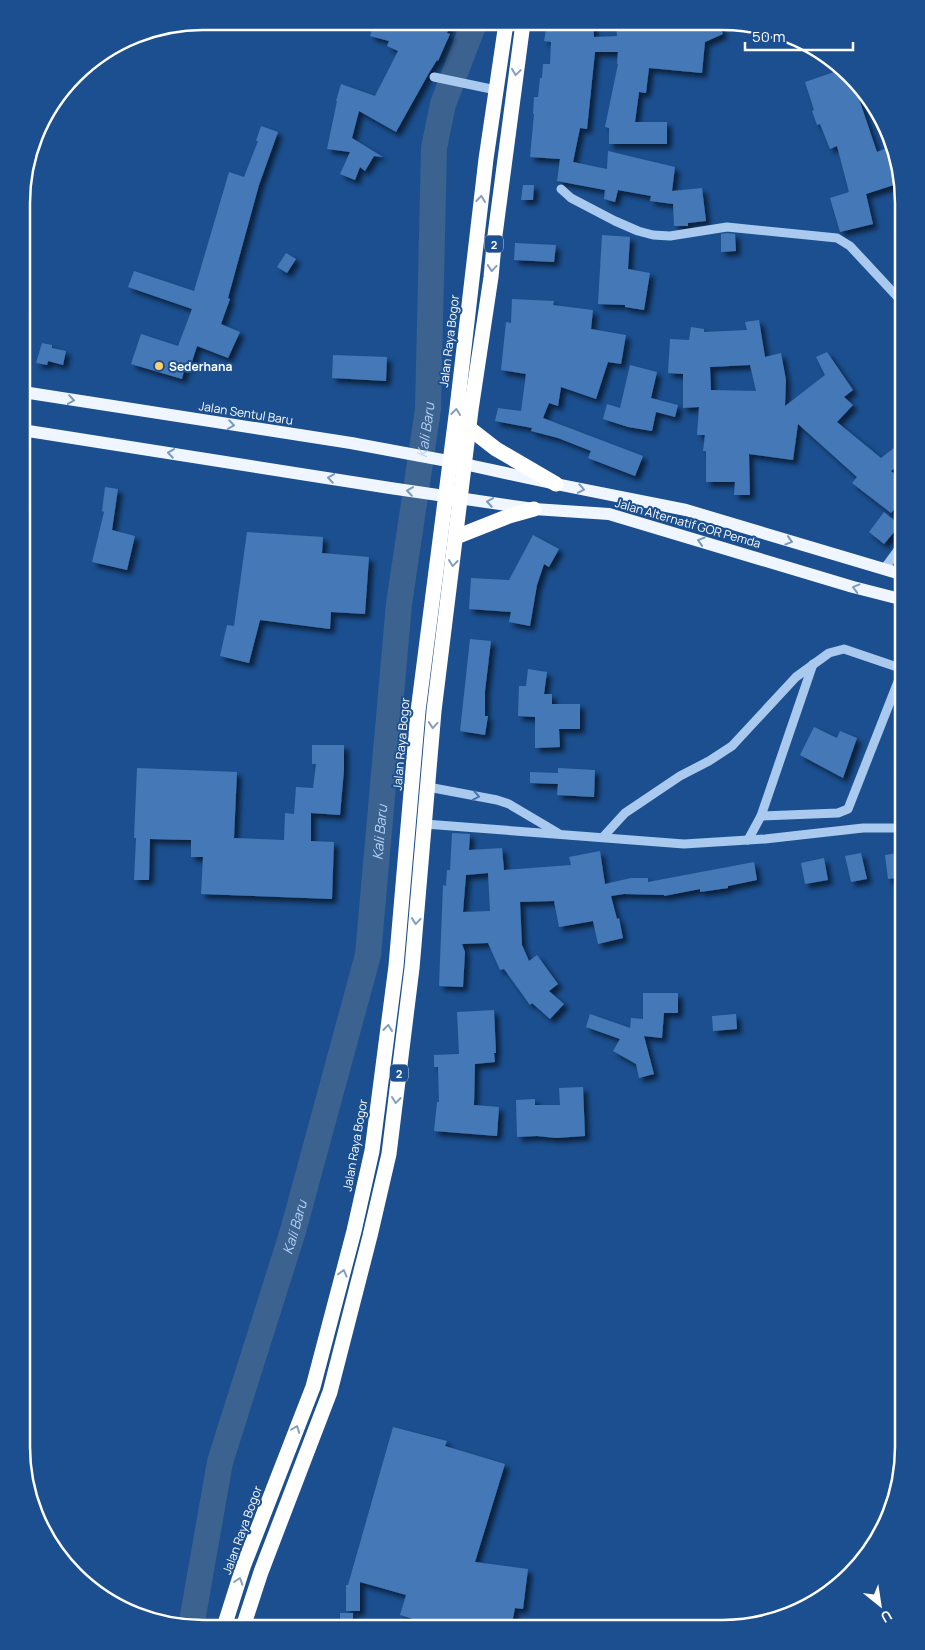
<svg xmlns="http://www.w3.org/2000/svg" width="925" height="1650" viewBox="0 0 925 1650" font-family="Manrope,sans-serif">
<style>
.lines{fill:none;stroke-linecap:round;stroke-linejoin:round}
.river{stroke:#3c6290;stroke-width:26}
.building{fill:#4478b7;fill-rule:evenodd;filter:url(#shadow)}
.minor{stroke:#a9c9ee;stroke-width:9}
.major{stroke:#f0f6ff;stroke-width:12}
.highway{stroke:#fff;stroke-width:15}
.oneway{stroke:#829ec1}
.oneway2{stroke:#7b9ac1}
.oneway3{stroke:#4674ac}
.poi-dot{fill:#ffd166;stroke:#1b4f8f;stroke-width:2}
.labels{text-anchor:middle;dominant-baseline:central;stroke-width:4;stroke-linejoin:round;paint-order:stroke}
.shield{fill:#1b4f8f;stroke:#bbcadd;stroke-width:1}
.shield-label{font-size:11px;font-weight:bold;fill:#fff}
.street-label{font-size:12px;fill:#fff;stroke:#1b4f8f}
.poi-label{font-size:12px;font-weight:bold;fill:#fff;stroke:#1b4f8f;text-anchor:start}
.water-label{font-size:14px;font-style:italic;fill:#b5d3f5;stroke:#1b4f8f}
.rim{fill:none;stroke:#fff;stroke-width:2.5}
</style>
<defs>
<filter id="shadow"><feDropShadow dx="4.5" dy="4.5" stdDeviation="2.5" flood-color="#0009"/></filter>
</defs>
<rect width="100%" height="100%" fill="#1b4f8f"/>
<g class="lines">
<path class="river" id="s1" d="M191,1627L220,1462L293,1231L368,955L399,604L428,409L434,148L443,104L474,23"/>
</g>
<g class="building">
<path d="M374,22L450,23L447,33L450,34L438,61L437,60L429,73L396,132L359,111L352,138L383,157L374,156L365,171L360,167L355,180L340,174L350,152L327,149L337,101H336L341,84L375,96L398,51L387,46L389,41L370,36Z"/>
<path d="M547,23L593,24L594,37L617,36L616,24H719L723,34L705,42L702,73L649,68L646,93L639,92L635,122H667V144H609V128L605,127L618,64H617L618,52H595L587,129L580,128L573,162L607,169L608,151L675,167L672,191L702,188L706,221L688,223V226H674L673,204L650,201L651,196L618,190L615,202L604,199L605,190L557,181L560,159L530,157L534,114H533L534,97H538L540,78H542L543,64H550L551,42L544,41Z"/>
<path d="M843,69L855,87L877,152L894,145L900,183L866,194L873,224L840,232L830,198L849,192L837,146L830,149L820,124L817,125L812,111L814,110L805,82Z"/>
<path d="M261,126L278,132L259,185L228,298L230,299L221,324L240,332L228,358L197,346L190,368L185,367L182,379L131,364L141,334L178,346L192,309L128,287L134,271L194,291L229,172L244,177L258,141H256Z"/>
<path d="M523,185H534L533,200H521Z"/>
<path d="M727,233L735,234L736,251L721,252V234Z"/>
<path d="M602,235L630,237L628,269L650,273L644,310L625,307V305L598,304Z"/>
<path d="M515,243L556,245L554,262L514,260Z"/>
<path d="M286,253L296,259L287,273L277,267Z"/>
<path d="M512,299L554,301L553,305L593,310L591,329L626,335L621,364L608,362L596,399L561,387L558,406L549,403L543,418L643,456L635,476L588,458L591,451L558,438L531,431L532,428L495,421L498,408L521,411L526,374L501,370L506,322L511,323Z"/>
<path d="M759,320L765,357L781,353L786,380L785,406L825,375L816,357L827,352L853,390L844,397L853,405L837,422L881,458L904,440V461L891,471L904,482V499L891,513L852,483L857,477L798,424L793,460L749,454L750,495H734L735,482H706V451H703L705,435H697L699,407L683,408V374L668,373L670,339L689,340L691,327L704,329V332L747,330L745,322ZM750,365L756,391L711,390L710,367Z"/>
<path d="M42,343L52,345V348L66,351L63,365L48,361L47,365L36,363Z"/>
<path d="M333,355L387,357L386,381L332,378Z"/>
<path d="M630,365L657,372L651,398L678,405L675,417L656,412L652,431L628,427L603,419L607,404L620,408Z"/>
<path d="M105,487L118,489L112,530L135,536L127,570L92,562L104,512L102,511Z"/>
<path d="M884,512L900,525L884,544L869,532Z"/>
<path d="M247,532L323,537L322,553L369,557L365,614L331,612L330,629L260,620L249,663L220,656L227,625L234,626Z"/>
<path d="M533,535L559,549L549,567L544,564L537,585L530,626L509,622L511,612L469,609L471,578L509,580Z"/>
<path d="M470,639L491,641L485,691V716H488L485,735L460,731Z"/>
<path d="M528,669L547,672L544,694H552V704H580V729H559L560,747L535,748V717L518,716L519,686H526Z"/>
<path d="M814,727L837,738L840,731L857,738L843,778L800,755Z"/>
<path d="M312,745H344V770L340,815L311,813V841L334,842L332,899L201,894L203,857H191V840L150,839L149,880H134L136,838H134L137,768L237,772L234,838L284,840L285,813L294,814L296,787L313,788L316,764H312Z"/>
<path d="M558,768L595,770L594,797L557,795L558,784L530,783V772L558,773Z"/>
<path d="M452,833L470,834L469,850L502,848L504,870L571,865L569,857L600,851L605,884L631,878H648V882L754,862L757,880L728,886V888L700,892V889L664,896V895L624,894L611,896L617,919L619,918L623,938L598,944L593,921L559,927L554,901L520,902L522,945L529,961L537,955L558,984L549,991L564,1004L550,1019L532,1003L530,1005L504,969L500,970L488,943L462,944L465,952L463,987L439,986L443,885L446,886L447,870H450ZM488,873L490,911L463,912L466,875Z"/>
<path d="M903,852L904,877L888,879L885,855Z"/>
<path d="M861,853L867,879L851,882L845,856Z"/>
<path d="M824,858L828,880L805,884L801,863Z"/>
<path d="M643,993H678V1013H664L662,1038L644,1036L654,1074L639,1078L636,1064L613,1051L620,1039L586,1027L590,1014L630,1028L631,1018L643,1019Z"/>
<path d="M494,1010L496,1053H494L495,1062L475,1064L474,1105L499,1107L497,1136L434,1131L437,1102H439L438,1067H434V1055L459,1054L457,1012Z"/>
<path d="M736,1014L737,1029L713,1031L712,1016Z"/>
<path d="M583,1087L585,1136L556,1138L537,1136L517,1137L516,1100L535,1099V1105H560L559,1088Z"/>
<path d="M393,1427L447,1441L445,1446L505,1464L475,1562L528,1569L523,1609L515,1608L511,1628H441L400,1615L406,1595L360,1582V1611H346V1585H348Z"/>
<rect x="340" y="1613" width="13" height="15"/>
</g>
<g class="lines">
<g class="minor">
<path d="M434,77L496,90"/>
<path d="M561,189L571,198L615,221L638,231L653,235L670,236L727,227L837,238L850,246L904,304"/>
<path d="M884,569L904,542"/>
<path d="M428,787L497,800L509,804L558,833"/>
<path d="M425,824L684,844L765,839L863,828H904"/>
<path d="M603,837L625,813L680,776L709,761L732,746L796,677L829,653L844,649L903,669L848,809L838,813L761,816"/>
<path d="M748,840L761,816L813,664"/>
</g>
<g class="major">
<path d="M23,392L351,443L464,464L556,484L686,510L904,575"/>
<path d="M22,430L390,488L534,509L609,514L853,587L904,600"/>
</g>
<g class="highway">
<path d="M469,428L496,449L556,484"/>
<path d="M456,537L509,516L534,509"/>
<path d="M224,1627L243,1567L313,1387L354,1231L372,1151L396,966L418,711L457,408L486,159L506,23"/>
<path d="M243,1627L261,1572L330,1392L370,1236L389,1154L412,968L434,711L471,410L491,277L495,235L523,23"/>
</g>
</g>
<defs><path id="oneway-chevron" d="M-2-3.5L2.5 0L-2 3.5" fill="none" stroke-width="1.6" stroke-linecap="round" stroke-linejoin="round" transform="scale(1.25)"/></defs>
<g class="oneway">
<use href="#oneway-chevron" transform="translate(516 72) rotate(98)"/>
<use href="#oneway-chevron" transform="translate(481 199) rotate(-83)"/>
<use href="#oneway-chevron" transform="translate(492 268) rotate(95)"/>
<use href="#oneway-chevron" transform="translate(456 412) rotate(-83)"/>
<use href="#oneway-chevron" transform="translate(453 563) rotate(97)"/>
<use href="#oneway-chevron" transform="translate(433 725) rotate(95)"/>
<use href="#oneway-chevron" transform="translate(416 921) rotate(95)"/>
<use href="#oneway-chevron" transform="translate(388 1028) rotate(-83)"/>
<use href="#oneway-chevron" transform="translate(396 1100) rotate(97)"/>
<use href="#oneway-chevron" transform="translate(343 1273) rotate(-75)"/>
<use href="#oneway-chevron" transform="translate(296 1429) rotate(-69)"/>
<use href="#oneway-chevron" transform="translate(239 1581) rotate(-72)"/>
</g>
<g class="oneway2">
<use href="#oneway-chevron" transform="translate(71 400) rotate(9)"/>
<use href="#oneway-chevron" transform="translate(231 425) rotate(9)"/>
<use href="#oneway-chevron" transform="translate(171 453) rotate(-171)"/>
<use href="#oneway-chevron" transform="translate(331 478) rotate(-171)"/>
<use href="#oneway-chevron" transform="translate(581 489) rotate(11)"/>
<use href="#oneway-chevron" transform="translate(410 491) rotate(-172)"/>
<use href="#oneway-chevron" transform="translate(490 502) rotate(-171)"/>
<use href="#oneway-chevron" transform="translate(701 541) rotate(-163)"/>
<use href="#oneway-chevron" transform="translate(789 541) rotate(17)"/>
<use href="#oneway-chevron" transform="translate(856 588) rotate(-165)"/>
</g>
<use class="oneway3" href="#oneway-chevron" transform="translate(476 796) rotate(11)"/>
<circle class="poi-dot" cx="159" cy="366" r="5"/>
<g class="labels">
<g class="shield">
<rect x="485" y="235.5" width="18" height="17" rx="4"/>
<rect x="390" y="1064.5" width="18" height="17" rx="4"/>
</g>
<g class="shield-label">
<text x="494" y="244">2</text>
<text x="399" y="1073">2</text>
</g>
<g class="street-label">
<text transform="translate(449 341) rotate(-83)">Jalan Raya Bogor</text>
<text transform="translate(246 413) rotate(9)">Jalan Sentul Baru</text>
<text transform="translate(688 523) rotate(16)">Jalan Alternatif GOR Pemda</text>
<text transform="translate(401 744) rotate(-85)">Jalan Raya Bogor</text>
<text transform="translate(355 1145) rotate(-80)">Jalan Raya Bogor</text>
<text transform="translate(242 1530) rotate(-70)">Jalan Raya Bogor</text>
</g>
<g class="poi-label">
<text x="169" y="366">Sederhana</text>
</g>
<g class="water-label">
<text stroke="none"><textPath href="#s1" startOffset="1224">Kali Baru</textPath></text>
<text stroke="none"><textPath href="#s1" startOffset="819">Kali Baru</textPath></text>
<text stroke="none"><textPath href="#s1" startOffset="414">Kali Baru</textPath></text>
</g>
</g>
<path d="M0 0H925V1650H0ZM203 30H722A173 173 0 0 1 895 203V1447A173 173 0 0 1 722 1620H203A173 173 0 0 1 30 1447V203A173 173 0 0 1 203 30Z" fill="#1b4f8f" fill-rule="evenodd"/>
<path class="rim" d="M203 30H722A173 173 0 0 1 895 203V1447A173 173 0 0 1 722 1620H203A173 173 0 0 1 30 1447V203A173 173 0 0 1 203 30Z"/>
<g transform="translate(880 1605) rotate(150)" stroke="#1b4f8f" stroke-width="4" paint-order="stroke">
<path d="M0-4L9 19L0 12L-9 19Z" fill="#ffffff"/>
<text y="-8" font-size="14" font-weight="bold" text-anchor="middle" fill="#ffffff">U</text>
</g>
<path d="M745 42v8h108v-8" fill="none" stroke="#ffffff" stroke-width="2.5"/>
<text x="752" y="42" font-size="15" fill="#ffffff" stroke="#1b4f8f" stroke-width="4" paint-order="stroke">50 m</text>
</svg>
